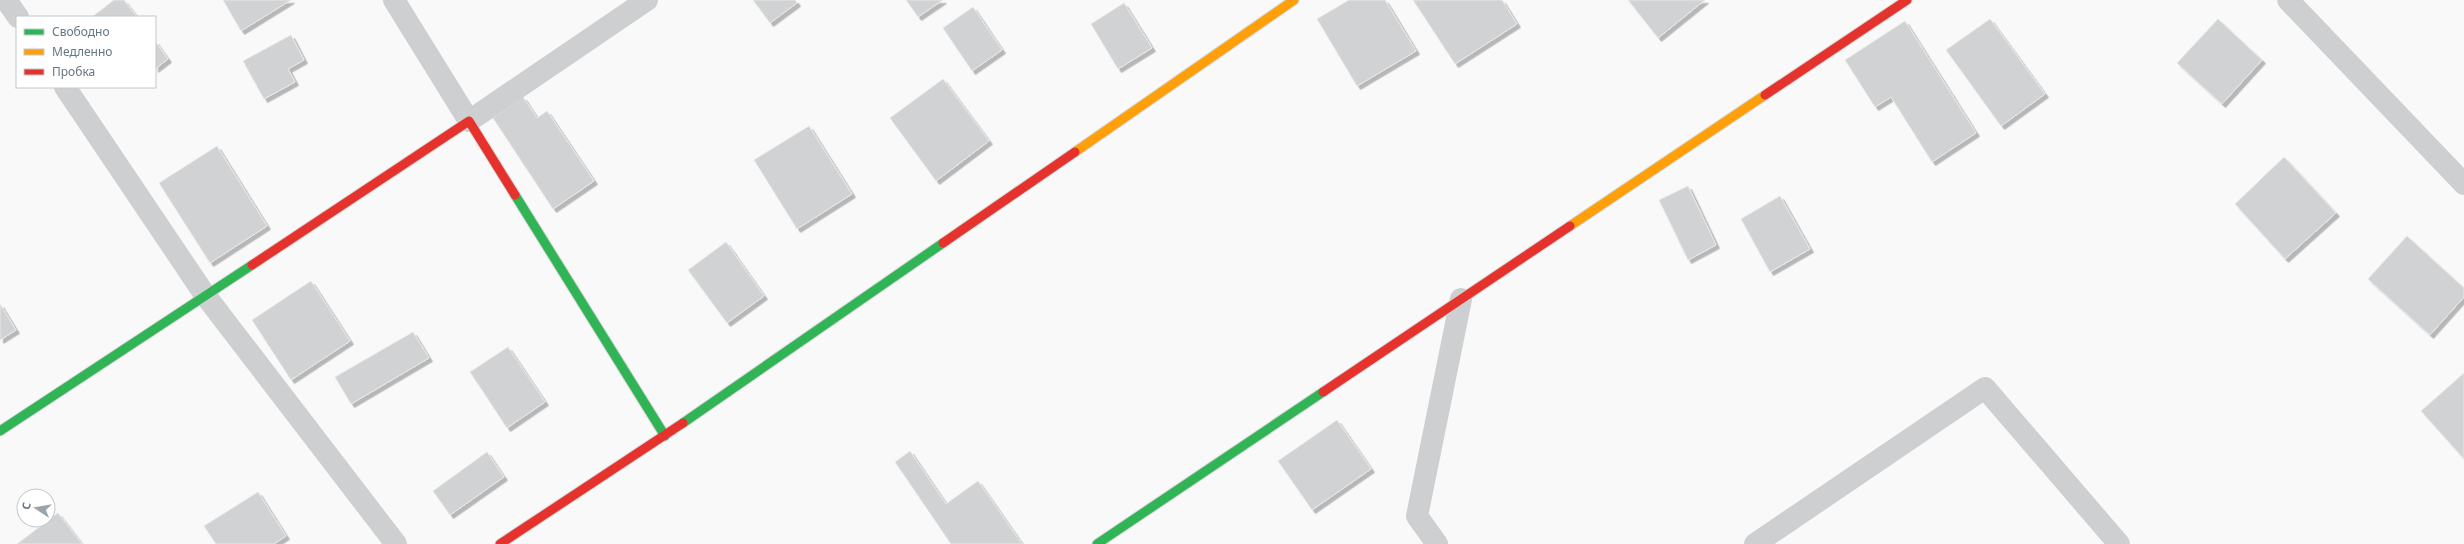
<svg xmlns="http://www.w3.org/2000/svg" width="2464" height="544" viewBox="0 0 2464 544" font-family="'Noto Sans',sans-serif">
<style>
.building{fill:#d0d2d3;stroke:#e8e8e8;filter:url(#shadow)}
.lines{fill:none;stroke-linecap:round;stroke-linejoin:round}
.fast-casing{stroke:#d5d6d7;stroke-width:11}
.slow-casing{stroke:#d5d6d7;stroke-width:11}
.jam-casing{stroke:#d5d6d7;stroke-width:11}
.street{stroke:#cecfd0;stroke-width:22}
.fast{stroke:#30b455;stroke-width:9}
.slow{stroke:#ff9f0a;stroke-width:9}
.jam{stroke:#e5322d;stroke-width:9}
</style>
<defs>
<filter id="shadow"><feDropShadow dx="3.5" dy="3.5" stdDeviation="0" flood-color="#0004"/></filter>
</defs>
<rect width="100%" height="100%" fill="#f9f9f9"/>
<g class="building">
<path d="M114,0H124L137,17H92Z"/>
<path d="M223,0H291L241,31Z"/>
<path d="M753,0H795L797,3L770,23Z"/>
<path d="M906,0H943L918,17Z"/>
<path d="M1349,0H1385L1416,51L1357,86L1317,19Z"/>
<path d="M1413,0H1502L1517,24L1455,64Z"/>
<path d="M1628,0H1705L1658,38Z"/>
<path d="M1124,3L1152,48L1118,69L1091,24Z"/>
<path d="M973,7L1002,50L972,71L943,28Z"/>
<path d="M1990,19L2045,94L2001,126L1946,50Z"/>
<path d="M2218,19L2262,60L2222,104L2177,63Z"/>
<path d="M1905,21L1976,133L1932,162L1891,97L1875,107L1845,60Z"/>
<path d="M291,35L304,60L288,69L295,82L264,99L243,61Z"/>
<path d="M155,41L168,59L155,69Z"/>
<path d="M943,79L989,141L936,181L890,118Z"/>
<path d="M523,97L537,118L547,111L594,181L553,209L493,118Z"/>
<path d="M809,126L852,194L797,229L754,160Z"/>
<path d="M217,146L267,226L210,263L159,183Z"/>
<path d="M2284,157L2336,213L2285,259L2235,204Z"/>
<path d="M1688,186L1716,245L1688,260L1659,200Z"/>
<path d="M1780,196L1810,249L1770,272L1741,219Z"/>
<path d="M2407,236L2464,288V297L2430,335L2368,279Z"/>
<path d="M726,242L764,296L727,323L688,270Z"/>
<path d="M311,281L350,341L291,380L252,320Z"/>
<path d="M0,304L16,330L0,340Z"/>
<path d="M413,332L429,358L351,404L335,377Z"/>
<path d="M508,347L545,402L507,428L470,372Z"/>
<path d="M2464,373V459L2421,411Z"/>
<path d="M1337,420L1371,469L1312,510L1278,461Z"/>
<path d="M910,451L946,504L978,481L1022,544H951L895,462Z"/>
<path d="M487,452L504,477L450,515L433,491Z"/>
<path d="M258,492L286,536L274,544H216L204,526Z"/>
<path d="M58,513L82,544H17Z"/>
</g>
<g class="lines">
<defs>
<g id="fast">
<path d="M515,195L665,436"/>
<path d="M683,423L943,243"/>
<path d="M0,431L252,265"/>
<path d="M1097,544L1323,392"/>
</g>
<g id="slow">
<path d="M1075,152L1294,0"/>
<path d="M1570,226L1765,95"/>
</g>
<g id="jam">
<path d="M1765,95L1907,0"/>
<path d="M943,243L1075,152"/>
<path d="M252,265L469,121L515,195"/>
<path d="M1323,392L1570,226"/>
<path d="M500,544L683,423"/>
</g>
</defs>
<use href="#fast" class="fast-casing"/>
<use href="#slow" class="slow-casing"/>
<use href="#jam" class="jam-casing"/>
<g class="street">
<path d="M6,0L18,17"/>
<path d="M394,0L469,121L647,0"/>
<path d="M2288,0L2464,184"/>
<path d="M65,87L205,295L396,544"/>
<path d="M1437,544L1417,516L1461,299"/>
<path d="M1755,544L1985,388L2119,544"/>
</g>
<use href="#fast" class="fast"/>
<use href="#slow" class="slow"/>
<use href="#jam" class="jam"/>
</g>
<rect x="16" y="16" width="140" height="72" fill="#ffffff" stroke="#c1c8cd"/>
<rect x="24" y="29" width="20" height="6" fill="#30b455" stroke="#c1c8cd"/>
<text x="52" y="36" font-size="12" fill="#657683">Свободно</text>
<rect x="24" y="49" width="20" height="6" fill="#ff9f0a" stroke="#c1c8cd"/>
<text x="52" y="56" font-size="12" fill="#657683">Медленно</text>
<rect x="24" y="69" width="20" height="6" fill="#e5322d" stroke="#c1c8cd"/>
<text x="52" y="76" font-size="12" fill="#657683">Пробка</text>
<g transform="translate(36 508) rotate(282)"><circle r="19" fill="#ffffff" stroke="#c1c8cd"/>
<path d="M0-3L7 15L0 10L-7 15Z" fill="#99a4ac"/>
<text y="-6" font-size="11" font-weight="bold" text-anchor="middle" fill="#657683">С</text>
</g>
</svg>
